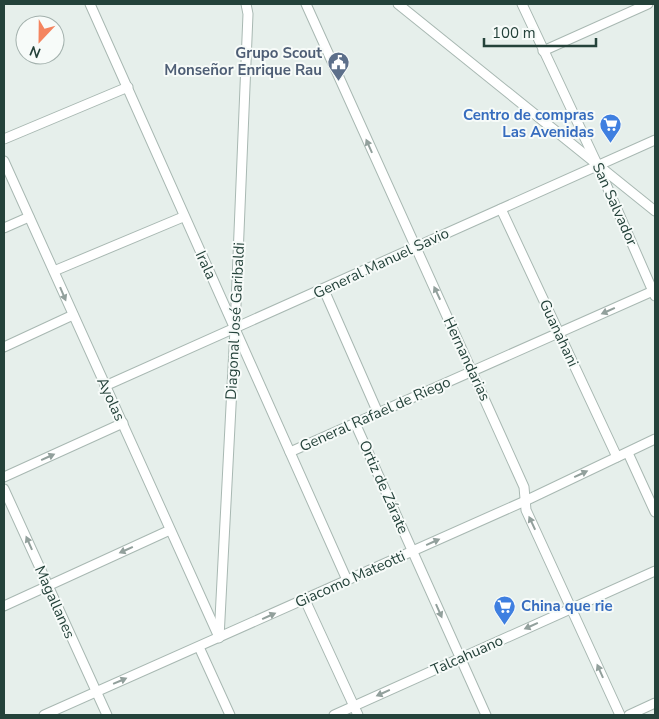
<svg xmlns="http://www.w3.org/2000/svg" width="659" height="719" viewBox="0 0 659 719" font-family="'Nunito Sans',sans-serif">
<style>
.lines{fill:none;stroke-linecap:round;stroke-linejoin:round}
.minor-casing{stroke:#a8b8b2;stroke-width:11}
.minor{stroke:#fff;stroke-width:9}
.oneway{fill:#92a09c}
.labels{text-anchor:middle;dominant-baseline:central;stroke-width:4;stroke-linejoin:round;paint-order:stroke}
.service-label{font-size:15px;font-weight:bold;fill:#4e5e75;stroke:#f7fbf9;text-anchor:end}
.shop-label{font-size:15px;font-weight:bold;fill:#366cbe;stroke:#f7fbf9;text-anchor:end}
.street-label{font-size:15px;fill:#24423a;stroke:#f7fbf9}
</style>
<rect width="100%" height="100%" fill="#e6efeb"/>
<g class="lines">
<defs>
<g id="minor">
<path d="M90,4L347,580"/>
<path d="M306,4L524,487L526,510L620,715"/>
<path d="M398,4L655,211"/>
<path d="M522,4L598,166L655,296"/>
<path d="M543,51L648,4"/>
<path d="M4,139L128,87"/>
<path d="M4,161L218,635"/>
<path d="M501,209L617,457"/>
<path d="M4,228L29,217"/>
<path d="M54,271L183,217"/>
<path d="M324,290L378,413"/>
<path d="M4,347L73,315"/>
<path d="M105,386L655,140"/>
<path d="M355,423L486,715"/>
<path d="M290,452L653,291"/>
<path d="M628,453L655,512"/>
<path d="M4,477L123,423"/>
<path d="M4,489L107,715"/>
<path d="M305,600L358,715"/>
<path d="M4,606L170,530"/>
<path d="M219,638L235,329L248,14L246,4"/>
<path d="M199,647L230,715"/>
<path d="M44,715L525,501L655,439"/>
<path d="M334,715L655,571"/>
<path d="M629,715L655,703"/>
</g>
</defs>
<use href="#minor" class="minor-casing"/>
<use href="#minor" class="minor"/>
</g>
<defs><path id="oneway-solid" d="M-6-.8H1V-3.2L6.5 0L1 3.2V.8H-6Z" transform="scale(1.25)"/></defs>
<g class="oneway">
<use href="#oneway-solid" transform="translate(369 146) rotate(-114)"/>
<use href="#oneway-solid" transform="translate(437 293) rotate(-115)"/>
<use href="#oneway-solid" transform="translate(63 294) rotate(67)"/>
<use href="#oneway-solid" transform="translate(608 311) rotate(156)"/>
<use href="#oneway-solid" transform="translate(48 457) rotate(-24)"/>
<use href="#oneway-solid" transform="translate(581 474) rotate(-25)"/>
<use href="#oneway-solid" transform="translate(532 523) rotate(-115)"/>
<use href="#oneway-solid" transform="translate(433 542) rotate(-24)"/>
<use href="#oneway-solid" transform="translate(29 543) rotate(-114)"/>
<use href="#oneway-solid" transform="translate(126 550) rotate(156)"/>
<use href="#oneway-solid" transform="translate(439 611) rotate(66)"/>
<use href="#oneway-solid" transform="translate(269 616) rotate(-24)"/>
<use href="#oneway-solid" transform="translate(531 626) rotate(156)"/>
<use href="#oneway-solid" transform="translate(600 671) rotate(-114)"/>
<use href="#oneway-solid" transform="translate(120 681) rotate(-23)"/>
<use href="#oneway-solid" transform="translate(383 693) rotate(156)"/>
</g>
<defs>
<symbol id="civic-pin" viewBox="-11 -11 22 30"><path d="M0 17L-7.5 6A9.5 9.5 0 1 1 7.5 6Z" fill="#5c6f8a" stroke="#f7fbf9"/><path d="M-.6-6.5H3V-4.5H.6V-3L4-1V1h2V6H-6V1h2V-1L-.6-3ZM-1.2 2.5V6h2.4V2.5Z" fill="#fff"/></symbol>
<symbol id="supermarket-pin" viewBox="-11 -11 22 30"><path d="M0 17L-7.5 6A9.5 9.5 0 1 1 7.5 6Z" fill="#3f7fe0" stroke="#f7fbf9"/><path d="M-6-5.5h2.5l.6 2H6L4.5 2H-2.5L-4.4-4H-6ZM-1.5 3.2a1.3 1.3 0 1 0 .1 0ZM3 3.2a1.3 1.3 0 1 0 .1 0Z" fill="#fff"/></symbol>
</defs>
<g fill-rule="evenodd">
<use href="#civic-pin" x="326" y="50" width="25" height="34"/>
<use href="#supermarket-pin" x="598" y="112" width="25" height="34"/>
<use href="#supermarket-pin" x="492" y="594" width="25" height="34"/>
</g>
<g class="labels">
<g class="service-label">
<text x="322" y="53">Grupo Scout<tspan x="322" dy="17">Monseñor Enrique Rau</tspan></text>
</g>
<g class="shop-label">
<text x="594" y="115">Centro de compras<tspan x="594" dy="17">Las Avenidas</tspan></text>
<text x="521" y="606" text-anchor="start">China que rie</text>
</g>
<g class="street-label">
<text transform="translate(615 204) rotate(66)">San Salvador</text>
<text transform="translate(381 263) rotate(-25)">General Manuel Savio</text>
<text transform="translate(206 265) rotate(65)">Irala</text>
<text transform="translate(235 321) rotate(-87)">Diagonal José Garibaldi</text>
<text transform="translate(559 333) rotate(65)">Guanahani</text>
<text transform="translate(467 359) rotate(65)">Hernandarias</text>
<text transform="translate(111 399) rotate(65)">Ayolas</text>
<text transform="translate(375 414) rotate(-24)">General Rafael de Riego</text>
<text transform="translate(384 487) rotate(66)">Ortiz de Zárate</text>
<text transform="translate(350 579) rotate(-24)">Giacomo Mateotti</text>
<text transform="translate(55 602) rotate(66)">Magallanes</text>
<text transform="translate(467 655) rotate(-24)">Talcahuano</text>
</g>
</g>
<rect width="659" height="719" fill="none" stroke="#24423a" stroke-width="10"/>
<g transform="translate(40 40) rotate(202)"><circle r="24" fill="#f7fbf9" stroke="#a3b1ad"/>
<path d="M0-4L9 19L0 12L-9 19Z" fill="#f4845f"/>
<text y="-8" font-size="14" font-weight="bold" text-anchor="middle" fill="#24423a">N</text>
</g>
<path d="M484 38v8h112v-8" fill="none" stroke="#24423a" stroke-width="2.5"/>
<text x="492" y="38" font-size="15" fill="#24423a" stroke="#f7fbf9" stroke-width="4" paint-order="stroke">100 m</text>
</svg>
